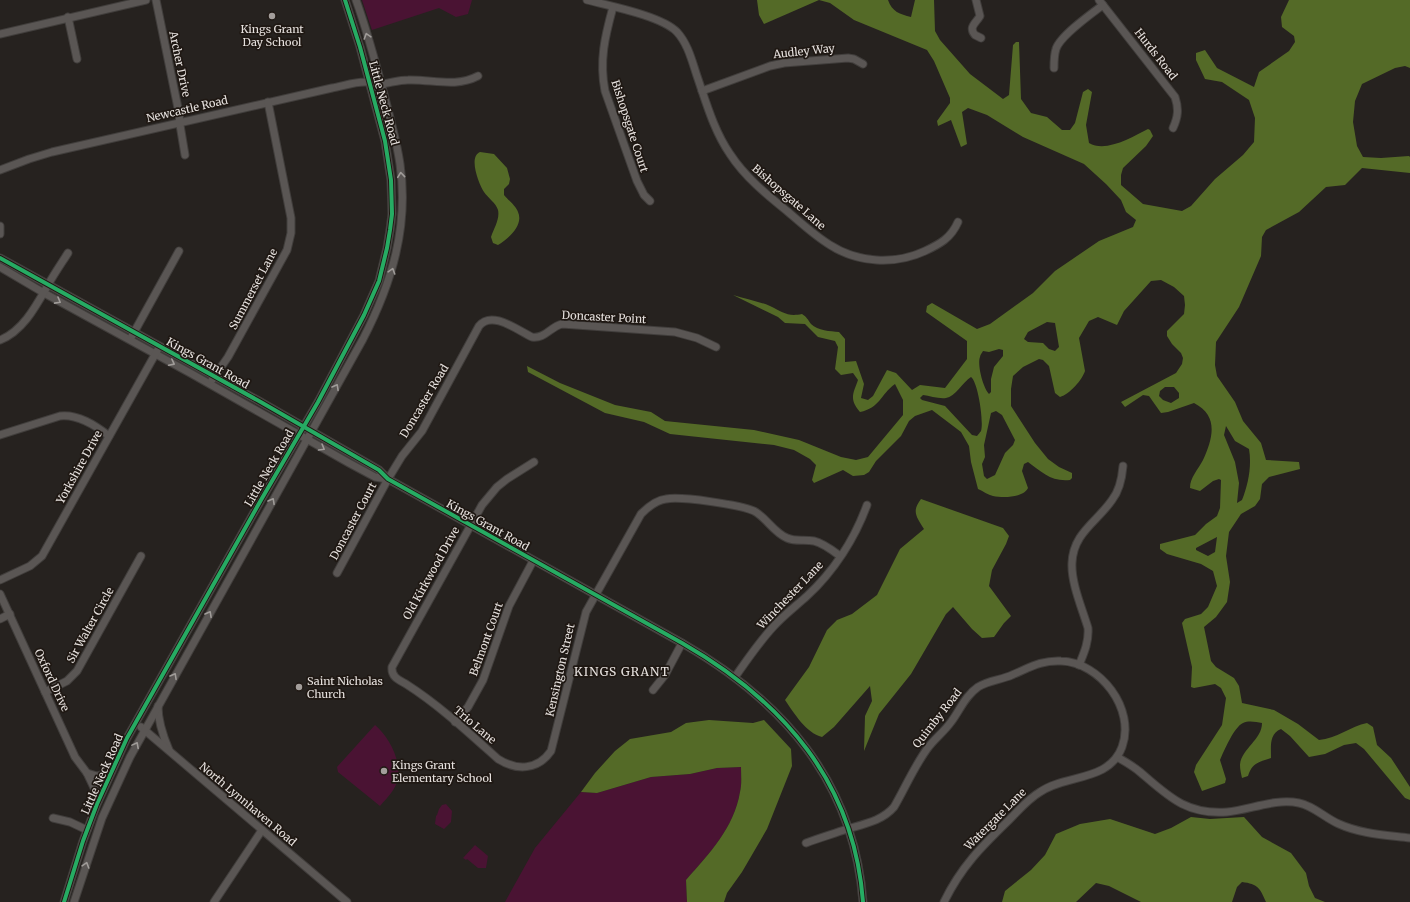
<svg xmlns="http://www.w3.org/2000/svg" width="1410" height="902" viewBox="0 0 1410 902" font-family="Merriweather,serif">
<style>
.green{fill:#4a1333}
.water{fill:#546a27;fill-rule:evenodd}
.lines{fill:none;stroke-linecap:round;stroke-linejoin:round}
.minor-casing{stroke:#413e3c;stroke-width:9}
.minor{stroke:#5a5654;stroke-width:7}
.cycleway-casing{stroke:#1f1813;stroke-width:6}
.cycleway{stroke:#26ab63;stroke-width:4}
.oneway{stroke:#a09c99}
.poi-dot{fill:#a39e9b;stroke:#1f1813;stroke-width:1.5}
.labels{text-anchor:middle;dominant-baseline:central;stroke-width:3.5;stroke-linejoin:round;paint-order:stroke}
.poi-label{font-size:11px;fill:#e6e1de;stroke:#1f1813;text-anchor:start}
.street-label{font-size:11px;fill:#e6e1de;stroke:#1f1813}
.neighbourhood-label{font-size:12px;letter-spacing:1px;fill:#e6e1de;stroke:#1f1813}
</style>
<rect width="100%" height="100%" fill="#26221f"/>
<g class="green">
<path d="M362,0H472L468,14L456,17L439,8L372,30Z"/>
<path d="M375,725C388,736 401,759 398,777C397,788 388,797 380,806L338,772L337,767Z"/>
<path d="M741,767C741,775 742,784 740,792C734,828 709,854 686,880L687,902H505L535,848L581,792L597,793L651,777L690,774L717,768Z"/>
<path d="M446,804L452,811L451,822L444,829L435,824L436,816L437,815L439,809L442,805Z"/>
<path d="M475,845L488,856L486,868H478L467,859L466,860L463,858Z"/>
</g>
<g class="water">
<path d="M757,0H888C892,12 900,14 911,17L915,0H934L935,31L940,40L970,74L1003,99L1009,95L1013,45L1016,42H1019L1021,99L1031,113L1047,117L1062,130H1070L1075,123L1083,92L1088,89L1092,92L1086,125L1089,143C1106,153 1132,137 1148,129L1150,130L1153,136L1146,146L1123,168L1121,175V185L1143,204L1182,211L1191,206L1215,179L1243,155L1254,142L1255,118L1249,100L1222,82L1205,79L1196,60V53L1205,50L1217,68L1254,87L1259,72L1289,51L1295,42L1294,36L1282,27L1281,17L1289,0H1410V68L1405,66L1395,68L1362,84L1355,101L1353,122L1357,146L1363,157L1381,158L1409,156L1410,157V173L1362,168L1345,185L1326,187L1299,212L1266,230L1262,237L1261,256L1239,307L1216,342L1215,365L1217,376L1235,402L1243,421L1261,443L1266,460L1299,462L1300,469L1269,477L1262,484L1260,499L1255,506L1241,514L1229,532L1226,556L1230,582L1227,602L1216,617L1204,627L1211,661L1216,667L1234,678L1239,686L1242,703L1274,710L1298,724L1319,740C1336,739 1351,726 1367,723L1373,727L1377,745L1391,758L1410,787V800L1405,798L1364,749L1356,743L1344,745L1325,754L1309,757L1290,736L1281,729C1269,734 1271,746 1271,758C1259,762 1252,763 1248,776L1242,778C1241,774 1240,769 1240,765C1241,749 1262,740 1262,723C1256,722 1249,720 1243,723C1234,727 1224,751 1220,760L1226,779L1225,783L1202,791L1194,772L1196,765L1222,725L1226,698L1221,688L1215,684L1194,688L1191,687L1192,667L1182,623L1185,619L1201,614L1208,607L1217,586L1213,571L1201,564L1167,554L1160,549V544L1195,535L1206,524L1217,516L1220,508L1221,480L1219,479L1213,481L1200,491L1190,488C1190,477 1198,470 1203,460C1213,438 1219,416 1194,403L1168,412L1161,413L1149,396L1143,395L1125,407L1121,402L1176,373L1182,364L1183,358L1181,353L1172,344L1167,336V331L1184,314L1185,305L1184,296L1174,287L1161,280L1151,281L1124,311L1117,325L1098,317L1089,321L1079,338L1085,371C1082,380 1070,394 1060,397L1055,393L1049,366L1043,360L1039,359L1023,367L1013,376L1011,389V406L1035,443L1048,459L1059,467L1072,473V478L1070,480C1051,482 1042,472 1028,462L1024,464L1022,471L1028,488C1023,498 1003,498 993,496C988,495 983,491 978,489L971,462L969,446L961,432L932,410L915,416L909,421L901,436L876,461L869,472L864,475L853,476L843,470L814,483L812,480L816,465L810,459L794,450L774,445L670,434L644,422L605,413L528,372L527,366L560,383L615,405L651,412L665,421L754,430L799,440L841,457L856,460L868,457L903,415V400L895,384C880,395 880,408 860,412C849,399 853,394 858,380L853,373L841,375L835,369L838,347L835,341L818,337L805,324L785,323L778,317L733,295C745,299 758,301 770,306C783,312 787,317 802,314C807,317 808,320 811,324C818,331 830,331 839,332L845,339V362L856,361L864,384L861,398L868,400L873,396L887,370L896,373L912,390L920,385L945,388L967,359V341L926,312L927,306L932,303L977,329L990,324L1033,293L1055,271L1099,241L1133,227L1136,220L1126,212L1121,200L1106,184L1084,164L1023,137L987,115L968,108L962,112L967,144L961,147L951,120L938,126L937,121L950,103V98L934,61L927,50L854,20L830,3L819,0L764,24L759,15ZM1047,322L1055,323L1059,347L1055,351L1049,349L1043,343L1028,342L1024,339L1028,332ZM999,349L1003,350V356L994,367L991,379V392L989,394C983,388 977,364 980,357C980,355 982,353 983,351L989,352ZM971,377C978,382 984,422 981,431C981,431 978,435 977,436L972,435L945,406L922,400L920,398L923,395C930,396 939,399 946,398C955,397 963,382 971,377ZM1165,387H1174L1179,393V398L1171,403L1163,400L1159,396L1160,391ZM996,411L1002,415L1015,440L1013,445L1005,453L995,475L987,479L984,476L982,464L985,457L984,445L991,413ZM1226,426L1235,441L1249,449C1252,466 1248,485 1242,500L1237,503L1239,483L1235,462L1224,435ZM1217,537L1215,552L1208,556L1196,550V548Z"/>
<path d="M480,152L494,154L507,168L510,179L509,184L504,189V195C508,200 516,206 518,212C524,225 508,239 498,245L493,243L491,237C494,228 500,219 498,210C496,203 488,198 484,192C479,184 468,157 480,152Z"/>
<path d="M921,499L1003,528L1009,536L1006,544L992,570L989,586L1011,616L1004,623L994,637L982,638L972,629L953,607L946,614L911,674L879,714L864,751L865,716L872,701L870,686L834,727L822,737C806,733 794,713 785,700L809,667L827,630L837,620L852,614L877,595L900,549L924,529C917,517 911,512 921,499Z"/>
<path d="M709,720L753,723L764,720L791,749L792,766L767,829L742,872L727,893L724,902H687L686,880C709,854 734,828 740,792C742,784 741,775 741,767L717,768L690,774L651,777L597,793L581,792L595,773L615,751L630,739L671,732L686,723Z"/>
<path d="M1191,817L1210,819L1244,817L1262,837L1291,853L1306,873L1309,886L1315,898L1325,902H1266C1260,888 1258,884 1242,882L1237,887L1232,902H1141L1109,886L1096,883L1076,902H1002L1005,891L1031,870L1045,855L1056,834L1080,824L1110,819L1155,834L1171,828Z"/>
</g>
<g class="lines">
<defs>
<g id="minor">
<path d="M156,0L179,113L180,125L185,155"/>
<path d="M587,0C610,6 662,16 677,32C688,44 692,61 697,76C706,102 714,131 730,154C745,177 766,194 787,211C801,223 815,236 830,245C858,263 895,265 925,251C940,244 951,238 958,222"/>
<path d="M976,0L980,16C976,23 968,27 975,35L981,38"/>
<path d="M1099,0L1175,97C1179,109 1178,117 1173,128"/>
<path d="M613,7C605,36 599,61 605,91L637,181L644,195L650,201"/>
<path d="M68,17L77,59"/>
<path d="M0,34L146,0"/>
<path d="M1054,68C1054,62 1054,55 1056,49C1060,36 1091,14 1103,5"/>
<path d="M702,91L770,66L784,63L848,58L854,59L863,64"/>
<path d="M0,170L29,159L52,152L332,88C343,86 354,82 365,82C371,81 375,84 381,84C390,83 399,80 408,80C432,79 455,88 478,76"/>
<path d="M0,226V234"/>
<path d="M0,258L259,401L379,470L388,479L682,643C783,701 854,782 863,902"/>
<path d="M0,267L44,293L192,374L349,463L375,477L387,479"/>
<path d="M132,336L179,251"/>
<path d="M0,340C23,331 36,306 48,285C54,274 61,264 68,253"/>
<path d="M212,380L228,357L287,250L291,233V218L268,102"/>
<path d="M0,435L60,416C78,414 95,425 109,436"/>
<path d="M534,462L507,479L497,487L482,505L392,667C391,677 399,680 406,684C439,705 469,733 498,759C517,771 538,770 551,751L586,612L641,514C648,507 656,500 666,499C681,496 741,505 754,511C767,518 773,532 787,538C796,542 804,539 814,541C823,543 832,550 840,556"/>
<path d="M337,573L388,479L402,456L422,431L479,326C492,310 517,330 532,337C545,339 550,327 562,324L675,332L697,338L716,347"/>
<path d="M0,580L30,566L42,556L157,351"/>
<path d="M0,594L75,757L87,773L96,792L98,801"/>
<path d="M0,619L10,614"/>
<path d="M1079,665C1084,653 1089,642 1088,628C1082,608 1071,583 1072,563C1073,533 1097,522 1112,500C1120,490 1122,478 1123,466"/>
<path d="M735,677C747,660 759,642 774,626C784,615 796,606 807,596C834,571 855,538 867,505"/>
<path d="M653,690L665,675L682,643"/>
<path d="M45,692L67,681L77,671L141,556"/>
<path d="M158,706C158,722 163,736 169,750"/>
<path d="M455,722L468,707L483,680L509,606L533,561"/>
<path d="M141,727L347,902"/>
<path d="M1117,757C1124,761 1133,766 1140,772C1168,796 1186,815 1227,812C1250,810 1275,798 1299,803C1314,806 1325,818 1339,824C1361,834 1386,835 1410,838"/>
<path d="M87,773L97,776L111,772"/>
<path d="M53,818L70,822L87,830"/>
<path d="M806,843C819,838 833,834 847,829C864,824 882,821 894,807C905,788 914,767 927,749C934,739 944,732 951,722C960,710 965,696 978,687C989,680 1001,680 1012,675C1029,668 1041,660 1061,661C1100,662 1136,709 1122,747C1109,782 1066,774 1040,792C1028,799 1019,810 1009,820C981,847 961,867 944,902"/>
<path d="M64,902L83,841L97,804L127,738L261,500L318,402L364,315L379,281L387,248L390,230L392,214L391,180L385,141L360,47L345,0"/>
<path d="M74,902L102,818L130,757L363,339C392,283 409,226 400,164C397,143 391,122 386,102C377,68 368,33 356,0"/>
<path d="M214,902L262,830"/>
</g>
</defs>
<use href="#minor" class="minor-casing"/>
<use href="#minor" class="minor"/>
<defs>
<g id="cycleway">
<path d="M0,258L259,401L379,470L388,479L682,643C783,701 854,782 863,902"/>
<path d="M64,902L83,841L97,804L127,738L261,500L318,402L364,315L379,281L387,248L390,230L392,214L391,180L385,141L360,47L345,0"/>
</g>
</defs>
<use href="#cycleway" class="cycleway-casing"/>
<use href="#cycleway" class="cycleway"/>
</g>
<defs><path id="oneway-chevron" d="M-2-3.5L2.5 0L-2 3.5" fill="none" stroke-width="1.6" stroke-linecap="round" stroke-linejoin="round"/></defs>
<g class="oneway">
<use href="#oneway-chevron" transform="translate(367 36) rotate(-107)"/>
<use href="#oneway-chevron" transform="translate(401 175) rotate(-96)"/>
<use href="#oneway-chevron" transform="translate(392 271) rotate(-73)"/>
<use href="#oneway-chevron" transform="translate(58 301) rotate(29)"/>
<use href="#oneway-chevron" transform="translate(172 363) rotate(27)"/>
<use href="#oneway-chevron" transform="translate(336 387) rotate(-61)"/>
<use href="#oneway-chevron" transform="translate(322 448) rotate(30)"/>
<use href="#oneway-chevron" transform="translate(272 501) rotate(-61)"/>
<use href="#oneway-chevron" transform="translate(209 614) rotate(-61)"/>
<use href="#oneway-chevron" transform="translate(174 676) rotate(-61)"/>
<use href="#oneway-chevron" transform="translate(136 745) rotate(-62)"/>
<use href="#oneway-chevron" transform="translate(86 865) rotate(-73)"/>
</g>
<g class="poi-dot">
<circle cx="272" cy="16" r="4"/>
<circle cx="299" cy="687" r="4"/>
<circle cx="384" cy="771" r="4"/>
</g>
<g class="labels">
<g class="poi-label">
<text x="272" y="29" text-anchor="middle">Kings Grant<tspan x="272" dy="13">Day School</tspan></text>
<text x="307" y="681">Saint Nicholas<tspan x="307" dy="13">Church</tspan></text>
<text x="392" y="765">Kings Grant<tspan x="392" dy="13">Elementary School</tspan></text>
</g>
<g class="street-label">
<text transform="translate(804 51) rotate(-6)">Audley Way</text>
<text transform="translate(1156 54) rotate(52)">Hurds Road</text>
<text transform="translate(180 64) rotate(78)">Archer Drive</text>
<text transform="translate(384 103) rotate(75)">Little Neck Road</text>
<text transform="translate(187 109) rotate(-13)">Newcastle Road</text>
<text transform="translate(630 126) rotate(72)">Bishopsgate Court</text>
<text transform="translate(789 197) rotate(41)">Bishopsgate Lane</text>
<text transform="translate(253 289) rotate(-62)">Summerset Lane</text>
<text transform="translate(604 317) rotate(3)">Doncaster Point</text>
<text transform="translate(208 363) rotate(29)">Kings Grant Road</text>
<text transform="translate(424 401) rotate(-59)">Doncaster Road</text>
<text transform="translate(79 467) rotate(-61)">Yorkshire Drive</text>
<text transform="translate(269 468) rotate(-60)">Little Neck Road</text>
<text transform="translate(353 521) rotate(-62)">Doncaster Court</text>
<text transform="translate(488 525) rotate(29)">Kings Grant Road</text>
<text transform="translate(431 573) rotate(-61)">Old Kirkwood Drive</text>
<text transform="translate(790 595) rotate(-46)">Winchester Lane</text>
<text transform="translate(90 625) rotate(-61)">Sir Walter Circle</text>
<text transform="translate(486 639) rotate(-70)">Belmont Court</text>
<text transform="translate(560 670) rotate(-77)">Kensington Street</text>
<text transform="translate(52 680) rotate(65)">Oxford Drive</text>
<text transform="translate(937 718) rotate(-52)">Quimby Road</text>
<text transform="translate(475 725) rotate(40)">Trio Lane</text>
<text transform="translate(102 774) rotate(-66)">Little Neck Road</text>
<text transform="translate(248 804) rotate(40)">North Lynnhaven Road</text>
<text transform="translate(995 819) rotate(-45)">Watergate Lane</text>
</g>
<g class="neighbourhood-label">
<text x="622" y="671">KINGS GRANT</text>
</g>
</g>
</svg>
